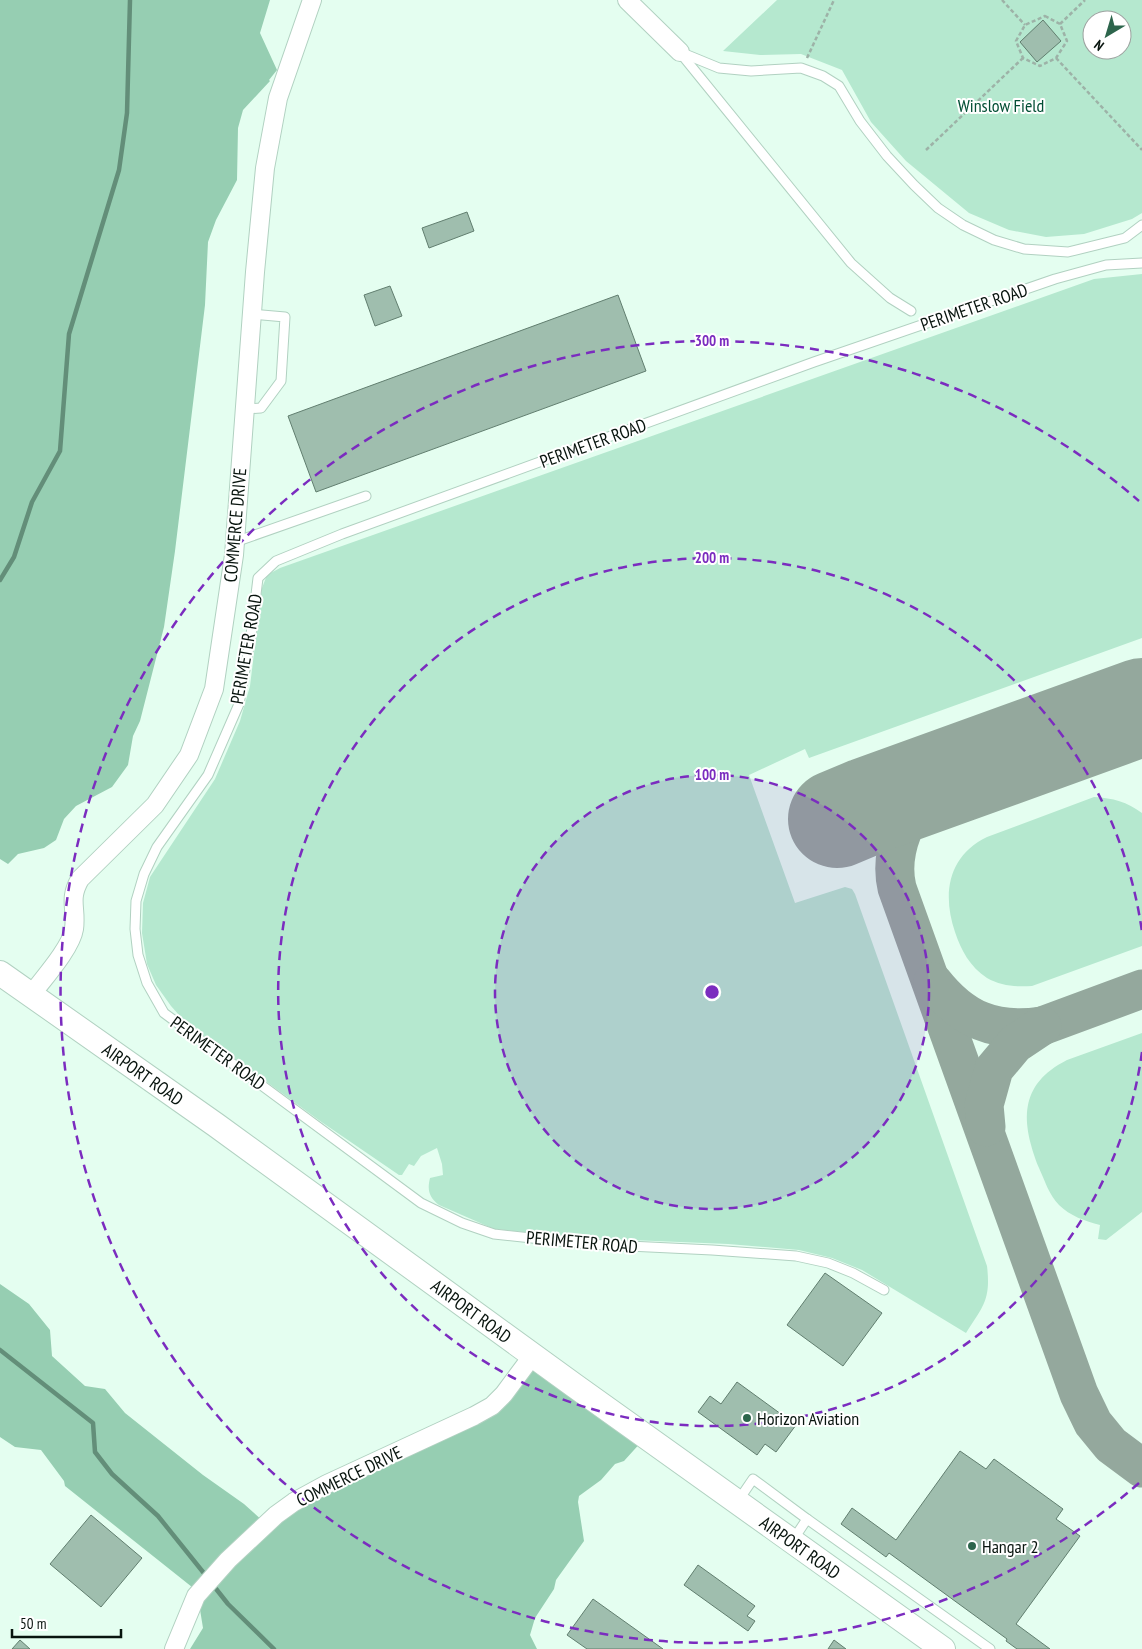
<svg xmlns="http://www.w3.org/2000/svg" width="1142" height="1649" viewBox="0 0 1142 1649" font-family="'PT Sans Narrow',sans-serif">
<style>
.green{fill:#b5e8cf;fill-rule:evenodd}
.forest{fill:#96ceb2}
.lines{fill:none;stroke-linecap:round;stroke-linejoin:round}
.stream{stroke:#638e79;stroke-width:4.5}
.taxiway{stroke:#94a89d;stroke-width:39}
.runway{stroke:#94a89d;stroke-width:98}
.building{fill:#9fbeae;stroke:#617e6f}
.lane-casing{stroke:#b1d1c1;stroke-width:11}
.street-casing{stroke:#b1d1c1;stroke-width:20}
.secondary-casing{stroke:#b1d1c1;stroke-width:26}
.path{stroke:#9db2a7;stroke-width:2.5;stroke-dasharray:4 2.5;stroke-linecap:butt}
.lane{stroke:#fff;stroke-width:9}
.street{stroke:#fff;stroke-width:18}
.secondary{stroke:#fff;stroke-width:24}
.ring{fill:none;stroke:#7b2cbf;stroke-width:2.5;stroke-dasharray:9 6}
.poi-dot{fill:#2d654c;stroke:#fff;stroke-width:2}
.labels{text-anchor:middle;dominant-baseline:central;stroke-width:4;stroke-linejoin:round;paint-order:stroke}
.park-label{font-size:18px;fill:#034f35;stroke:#fff}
.street-label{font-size:18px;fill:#08140e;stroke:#fff}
.poi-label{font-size:18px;fill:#08140e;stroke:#fff;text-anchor:start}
.centre{fill:#7b2cbf;stroke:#fff;stroke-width:2.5}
.ring-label{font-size:15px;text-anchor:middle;font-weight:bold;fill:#7b2cbf;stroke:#fff;stroke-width:4;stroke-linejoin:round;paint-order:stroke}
</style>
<rect width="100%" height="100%" fill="#e4fef0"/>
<g class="green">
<path d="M777,0H1142V213L1132,219L1084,234L1046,237L1009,230L969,213L906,161L871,122L842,70L801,54L760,55L723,51ZM1092,20H1122V50H1092Z"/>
<path d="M1142,274V638L809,758L805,749L749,775L795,903L845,887L852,889L855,894L987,1266C991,1300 983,1306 966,1333L862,1270L832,1258L799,1250L728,1244L583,1238L494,1229L439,1205C429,1197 427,1190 430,1178L443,1175L442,1164L437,1148L421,1156L414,1166L409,1164L402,1175H399L320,1121L187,1024L171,1006L156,985L147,964L142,933L143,903L150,877L215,779L240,721L250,686L262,588L267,575L280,568L1094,279Z"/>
<path d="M1094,797C1113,798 1127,802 1142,813V946L1032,986C1016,987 1001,986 987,978C970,967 961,950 955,932C942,894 948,856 987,837Z"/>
<path d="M1142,1033V1212L1106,1240L1098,1239L1100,1225C1085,1221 1070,1216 1059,1205C1049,1195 1045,1181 1039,1168C1021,1122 1018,1085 1067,1060Z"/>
</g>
<g class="forest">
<path d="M0,0H270L260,33L277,70L269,80L270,81L243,110L238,128L237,180L216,220L208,242L205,305L175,551L164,627L140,721L133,736L128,765L112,787L76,806L64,819L56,840L44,848L18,854L8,864L0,859Z"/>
<path d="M0,1284L29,1304L50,1330L52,1356L85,1386L105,1389L125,1413L203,1475L244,1504L264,1522L487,1409L531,1356L643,1440L624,1461L615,1464L601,1480L579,1496L578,1502L584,1541L556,1580L554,1589L535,1618L530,1635L537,1649H190L203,1628L197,1591L65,1486L64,1481L41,1450L15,1447L0,1437Z"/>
</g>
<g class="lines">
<g class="stream">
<path d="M0,580L14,557L32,502L60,451L69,334L119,170L127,113L130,0"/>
<path d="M0,1350L93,1423L95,1452L112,1474L158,1516L207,1577"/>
<path d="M213,1585L228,1604L274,1649"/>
</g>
<g class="taxiway">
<path d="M933,782C908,811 888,850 897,888L1079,1394L1093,1423L1111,1445L1142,1468"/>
<path d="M933,982C963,1020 994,1033 1042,1026L1142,989"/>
<path d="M986,1127L984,1105L994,1069L1015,1044L1042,1026"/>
</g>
<path class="runway" d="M837,819L868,806L1142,707"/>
</g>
<g class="building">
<path d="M1043,20L1061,41L1037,62L1020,42Z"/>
<path d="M467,212L474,231L429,248L422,228Z"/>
<path d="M390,286L402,316L375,326L364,295Z"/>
<path d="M618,295L646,371L316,492L288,416Z"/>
<path d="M825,1273L882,1313L843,1366L787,1325Z"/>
<path d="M737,1382L796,1425L776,1452L765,1444L757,1455L698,1412L710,1396L721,1404Z"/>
<path d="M960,1451L986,1469L994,1459L1063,1509L1056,1519L1080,1536L1016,1624L1050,1649H1017L1006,1641L1007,1639L889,1553L886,1557L841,1524L852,1508L896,1540Z"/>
<path d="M91,1515L142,1558L101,1607L50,1564Z"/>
<path d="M698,1565L755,1606L747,1616L755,1621L748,1631L684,1585Z"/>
<path d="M593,1599L663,1649H587L567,1635Z"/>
<path d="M20,1640L30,1649H12Z"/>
<path d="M834,1640L846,1649H828Z"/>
</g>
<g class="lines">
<defs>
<g id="lane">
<path d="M680,52L719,68L751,71L801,68L823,76L839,86L860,121L887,156L914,185L938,208L963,225L994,240L1024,249L1068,252L1125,238L1142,225"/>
<path d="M682,55L851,263L890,298L911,311"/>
<path d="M245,409L261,408L281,381L285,317L252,314"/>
<path d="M235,542L366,496"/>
<path d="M884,1290L853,1273L828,1263L796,1256L712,1250L587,1244L494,1234L462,1223L421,1203L164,1013L147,983L138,955L135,929L136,901L144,874L157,847L208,775L239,704L251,635L258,578L276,561L342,534L814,362L1055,279L1106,265L1142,263"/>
<path d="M738,1501L753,1479L807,1519"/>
<path d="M793,1540L807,1519L990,1649"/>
</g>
<g id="street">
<path d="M627,0L680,52"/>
<path d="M31,995C43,979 71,948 74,929C77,908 68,900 80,879L155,805L189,755L214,689L234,555L255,272L265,168L278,98L312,0"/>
<path d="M174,1649L196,1596L228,1560L276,1515L294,1502L327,1484L474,1416L492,1406L504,1394L533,1355"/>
</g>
<g id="secondary">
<path id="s1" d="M0,973L216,1125L575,1386L943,1649"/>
</g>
</defs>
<use href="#lane" class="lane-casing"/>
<use href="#street" class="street-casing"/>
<use href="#secondary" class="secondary-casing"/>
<g class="path">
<path d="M1002,0L1025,25"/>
<path d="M1045,16L1060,24L1067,41L1056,58L1040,66L1023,58L1016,41L1025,25Z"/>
<path d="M1060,24L1085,0"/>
<path d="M807,58L834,0"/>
<path d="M1056,58L1142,150"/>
<path d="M926,150L1023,58"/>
</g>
<use href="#lane" class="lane"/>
<use href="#street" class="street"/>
<use href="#secondary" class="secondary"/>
</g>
<circle cx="712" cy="992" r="217" fill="#7b2cbf" fill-opacity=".12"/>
<g class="ring">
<circle cx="712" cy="992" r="217"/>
<path d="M1142 1052A434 434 0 1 1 1142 932"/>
<path d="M1139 1483A651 651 0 1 1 1139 501"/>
</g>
<g class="poi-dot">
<circle cx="747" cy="1418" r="5"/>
<circle cx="972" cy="1546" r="5"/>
</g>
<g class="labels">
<g class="park-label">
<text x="1001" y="105">Winslow Field</text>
</g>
<g class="street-label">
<text transform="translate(974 307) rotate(-19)">PERIMETER ROAD</text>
<text transform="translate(593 443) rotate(-20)">PERIMETER ROAD</text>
<text transform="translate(235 525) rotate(-85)">COMMERCE DRIVE</text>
<text transform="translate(246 649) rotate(-80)">PERIMETER ROAD</text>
<text transform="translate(218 1053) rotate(36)">PERIMETER ROAD</text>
<text stroke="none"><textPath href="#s1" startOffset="175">AIRPORT ROAD</textPath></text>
<text transform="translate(582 1242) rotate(5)">PERIMETER ROAD</text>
<text stroke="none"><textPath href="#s1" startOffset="580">AIRPORT ROAD</textPath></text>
<text transform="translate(349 1476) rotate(-26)">COMMERCE DRIVE</text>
<text stroke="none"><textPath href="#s1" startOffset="985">AIRPORT ROAD</textPath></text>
</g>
<g class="poi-label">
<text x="757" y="1418">Horizon Aviation</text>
<text x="982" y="1546">Hangar 2</text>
</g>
</g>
<circle cx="712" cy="992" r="8" class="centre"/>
<g class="ring-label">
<text x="712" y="346">300 m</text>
<text x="712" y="563">200 m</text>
<text x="712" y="780">100 m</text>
</g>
<g transform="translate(1107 35) rotate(218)"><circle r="24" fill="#ffffff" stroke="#9ca19f"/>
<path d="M0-4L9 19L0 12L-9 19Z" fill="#2d654c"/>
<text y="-8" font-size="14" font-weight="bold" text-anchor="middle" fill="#08140e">N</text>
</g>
<path d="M12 1629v8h109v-8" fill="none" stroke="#08140e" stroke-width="2.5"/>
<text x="20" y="1629" font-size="15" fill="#08140e" stroke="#ffffff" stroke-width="4" paint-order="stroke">50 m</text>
</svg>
